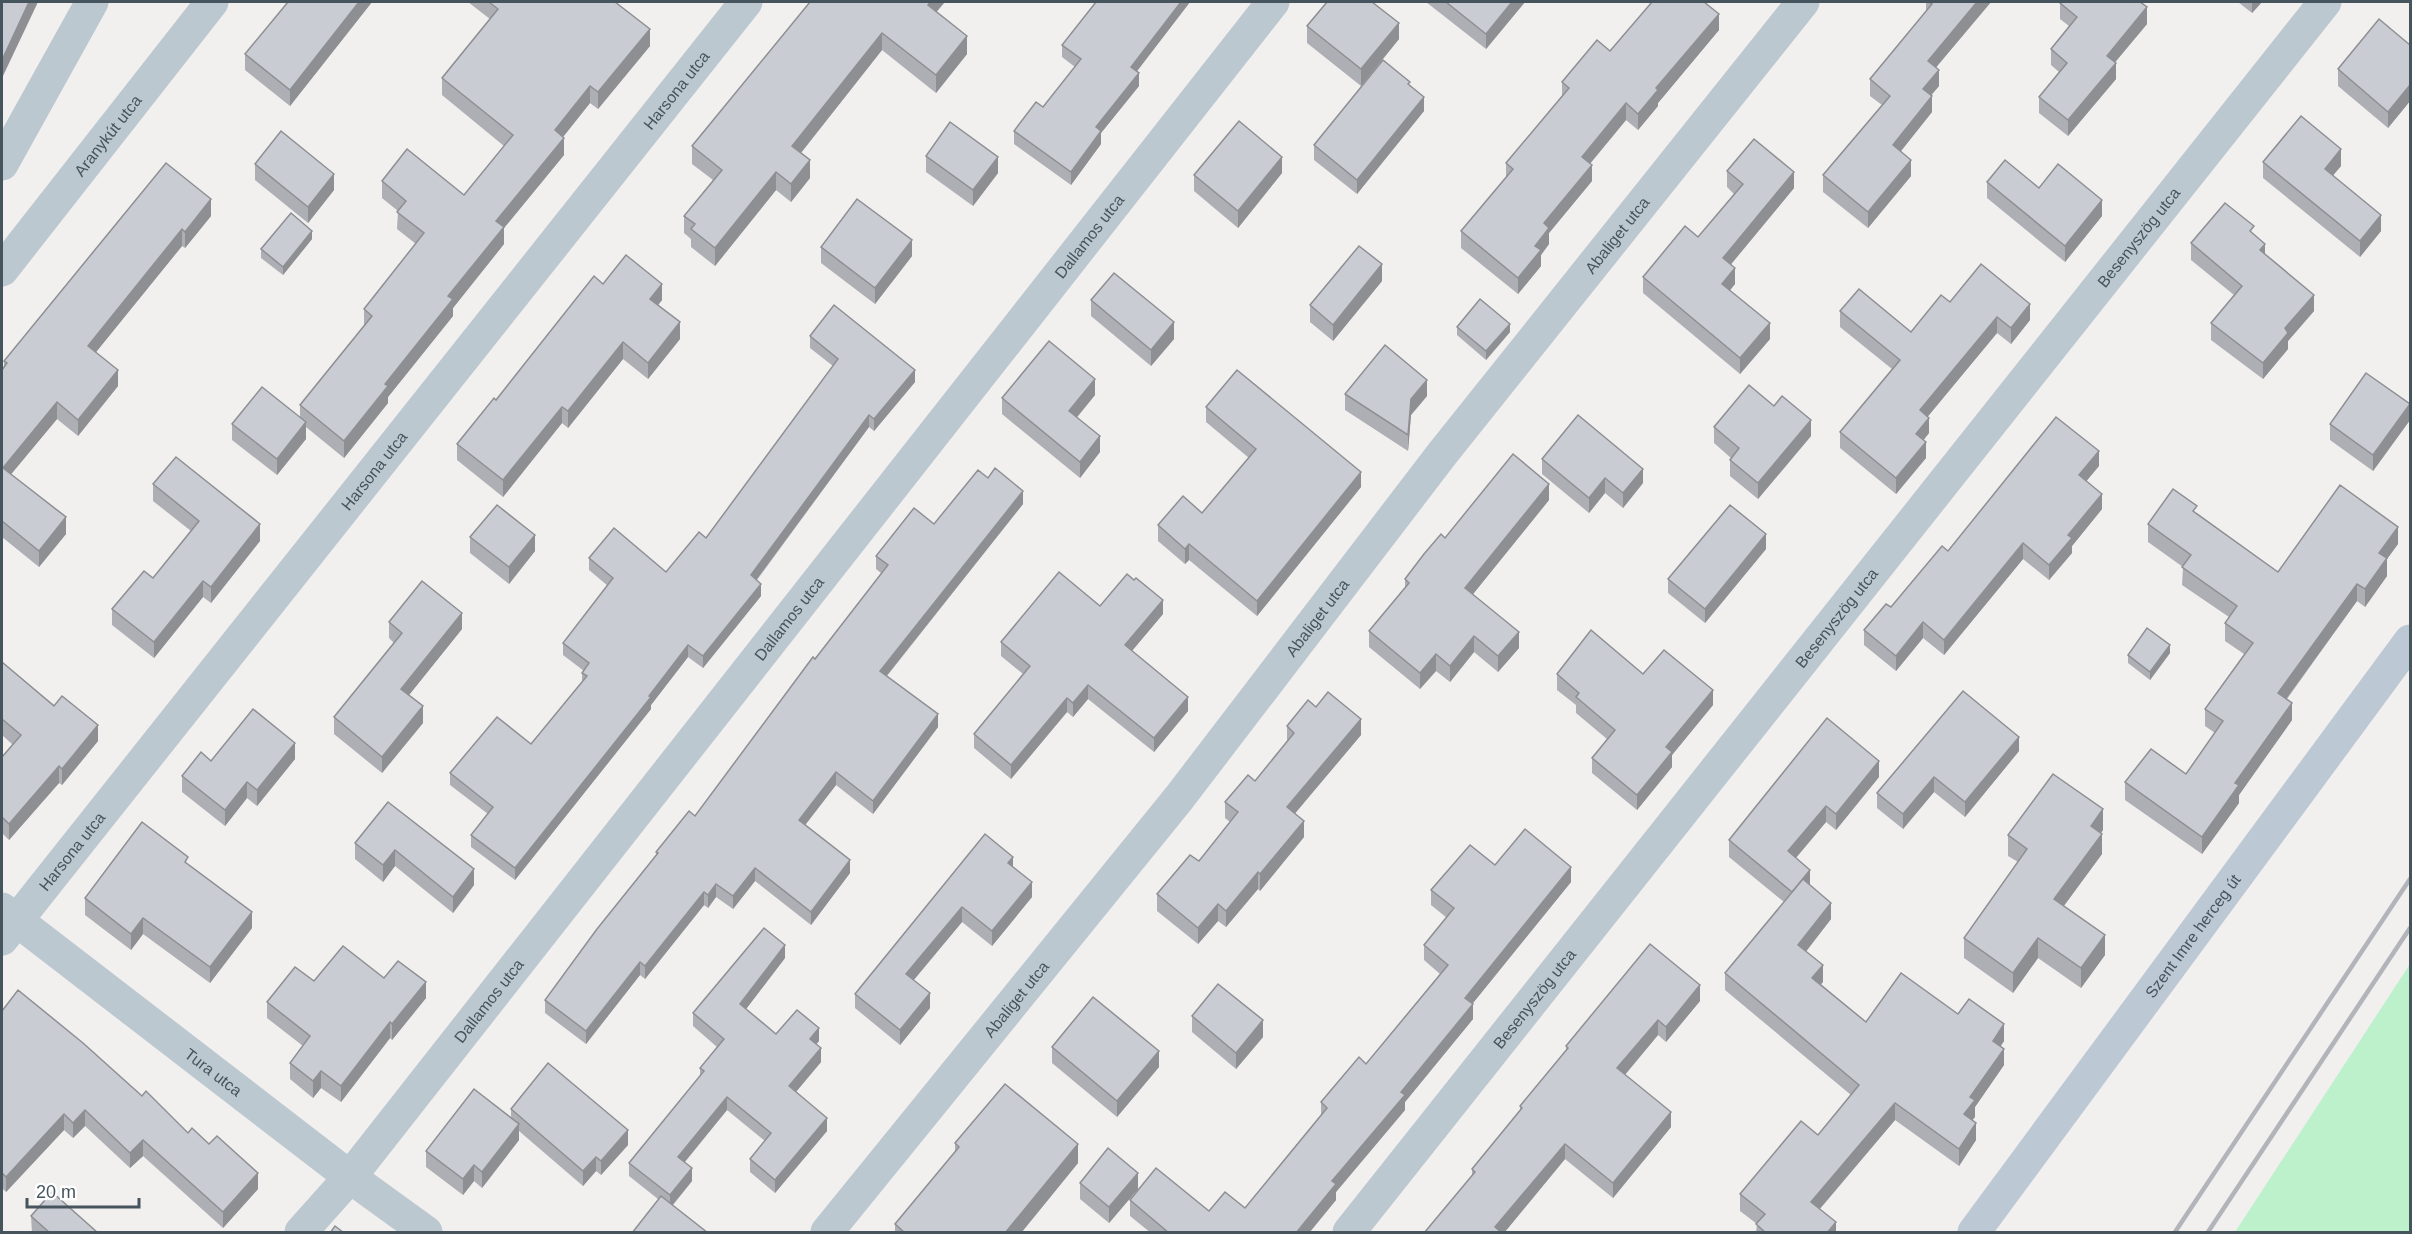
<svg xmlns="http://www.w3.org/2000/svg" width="2412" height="1234" viewBox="0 0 2412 1234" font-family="Arial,sans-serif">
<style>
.green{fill:#bcf1cc}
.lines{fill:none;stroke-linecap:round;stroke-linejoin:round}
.street{stroke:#bcc8cf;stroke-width:33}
.secondary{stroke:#bcc9d4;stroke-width:33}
.rail{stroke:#b1b5ba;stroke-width:4.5}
.wall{fill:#adafb5}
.shaded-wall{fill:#8d8f93}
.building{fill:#c9ccd2;stroke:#8d8f93;stroke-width:1.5}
.labels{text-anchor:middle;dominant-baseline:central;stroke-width:5;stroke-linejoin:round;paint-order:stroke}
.street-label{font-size:16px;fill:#46545d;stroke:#fff}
</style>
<rect width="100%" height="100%" fill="#f2efef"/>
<path class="green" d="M2410,964V1232H2235Z"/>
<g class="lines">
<g class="street">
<path d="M2,164L92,2"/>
<path id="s1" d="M2,270L212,2"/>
<path id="s2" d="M2,909L350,1177L426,1232"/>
<path id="s3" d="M2,939L746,2"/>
<path id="s4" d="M301,1232L350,1177L1273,2"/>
<path id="s5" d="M827,1232L1179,798L1442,454L1803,2"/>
<path id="s6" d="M1349,1232L2325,2"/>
</g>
<path class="secondary" id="s7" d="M1974,1232L2410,641"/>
<g class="rail">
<path d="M2175,1232L2410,879"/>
<path d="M2208,1232L2410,928"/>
</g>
</g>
<g class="wall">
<path d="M372,2L290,106L245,70V54Z"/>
<path d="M468,2H615L650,46L598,109L590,103L563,137L564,155L504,228V244L453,308V316L388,397V403L344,458L306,427V439L277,475L232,440V424L300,418V405L364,326V309L416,244L397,229L398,211L382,198V181L464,195L504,146L442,95V78L490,19Z"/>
<path d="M810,2L936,12L967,54L936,93L882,50L801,153L810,178L791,202L776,190L715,266L691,247V239L684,233V216L713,180L692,164V146Z"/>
<path d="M1096,2H1190L1137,71L1139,86L1101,133V144L1071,185L1014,144V131L1043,107L1075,67L1062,57V45Z"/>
<path d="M1426,2H1525L1486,49Z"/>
<path d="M1926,2H1991L1936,67L1939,86L1931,95L1932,112L1901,151L1911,176L1868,228L1823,192V175L1882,105L1870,96V79L1926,11Z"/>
<path d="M2238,2H2262L2252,13Z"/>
<path d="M2060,3L2147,24L2115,62L2116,79L2068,136L2039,113V97L2059,72L2051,65V49L2069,26L2060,19Z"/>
<path d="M1307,26L1399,39L1361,86L1307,43Z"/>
<path d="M1719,30L1658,103V106L1638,130L1626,120L1590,164L1592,181L1549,233V244L1541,255V266L1518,294L1461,248V231L1506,178V163L1562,96V82L1610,51Z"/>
<path d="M2410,45V101L2388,128L2338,86V69Z"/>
<path d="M1410,85L1424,111L1357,194L1314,160V145Z"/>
<path d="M926,156L998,173L973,206L926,172Z"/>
<path d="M2263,162L2341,166L2333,175L2381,231L2360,257L2263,178Z"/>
<path d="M166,163L211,216L185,248L182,246L96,352L118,386L78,436L57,419L11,474L66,534L39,567L2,537V370L4,366V361Z"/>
<path d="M255,164L334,190L308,223L255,180Z"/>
<path d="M1727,171L1794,188L1731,264L1735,284L1730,290L1770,339L1740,374L1643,293V277L1698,237L1734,194L1727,187Z"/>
<path d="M1282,173L1238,228L1194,191V175Z"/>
<path d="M1987,182L2039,188L2102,216L2065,262L1987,198Z"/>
<path d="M2254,235L2265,255L2314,311L2288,341V349L2263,379L2211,340V323L2234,295L2191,260V243Z"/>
<path d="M312,239L283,275L261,258V249Z"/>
<path d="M821,247L912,256L875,304L821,263Z"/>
<path d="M1382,281L1333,341L1310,322V305Z"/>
<path d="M603,284L662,300L658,305L680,339L648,379L623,359L568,428L562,423L503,497L457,460V444L496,400Z"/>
<path d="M1091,300L1174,339L1151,366L1091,316Z"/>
<path d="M1950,302L2030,320L2011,344L1997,333L1927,417L1929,433L1923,440L1926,458L1896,494L1840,448V432L1892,369L1840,327V311L1911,332Z"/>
<path d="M1457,327L1510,332L1486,360L1457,335Z"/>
<path d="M810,336L915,382L874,431L869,427L757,580L761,596L703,668L688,657L651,705V709L515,880L471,847V835L488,814L450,785V773L531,744L582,681V673L584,671L563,655V643L608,586L589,570V558L666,572L706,538L833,366L810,348Z"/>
<path d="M1345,394L1427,396L1411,415L1408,451L1345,410Z"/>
<path d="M1095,395L1077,417L1100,452L1080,478L1002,414V398Z"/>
<path d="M1206,407L1361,487L1257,616L1189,560L1185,564L1158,541V525L1202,513L1249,458L1206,422Z"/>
<path d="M2410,420L2373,471L2330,440V424Z"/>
<path d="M1714,427L1811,436L1758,499L1730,476V460L1731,458L1714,443Z"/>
<path d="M1542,459L1643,483L1623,508L1605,493L1589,513L1542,474Z"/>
<path d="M2099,466L2086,481L2102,509L2072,546V553L2049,580L2023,559L1944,655L1923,638L1896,671L1864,645V630L1891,607L1948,551Z"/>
<path d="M988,478L1023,504L887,676L938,727L873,814L836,785L805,825L850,873L811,925L755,881L733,909L716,897L708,908L704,905L645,979L640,975L586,1044L545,1013V1000L656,855V852L695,816L881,573L876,569V556L934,524Z"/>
<path d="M153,484L260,541L211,603L203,597L154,658L112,625V609L153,578L191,531L153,501Z"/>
<path d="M1549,500L1473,594L1519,648L1498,672L1474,652L1450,682L1436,671L1420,689L1369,647V631L1405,588V579L1445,538Z"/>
<path d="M2197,513L2278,572L2398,544L2387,559V576L2365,607L2357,601L2287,699L2292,720L2239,795V803L2202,854L2125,800V782L2186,774L2215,733L2205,726V709L2244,654L2225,641V623L2229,617L2182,585L2183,567L2148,542V524Z"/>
<path d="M470,537L535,551L509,584L470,553Z"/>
<path d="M1766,549L1705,623L1668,593V579Z"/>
<path d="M1100,606L1163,614L1132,651L1188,711L1154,752L1088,699L1073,717L1067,712L1011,779L974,748V734L1023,674L1001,656V642Z"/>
<path d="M389,622L462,629L409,695L423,723L382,773L334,734V717L394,643L389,638Z"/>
<path d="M2170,653L2150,680L2128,663V655Z"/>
<path d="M2,662L98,741L62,785L59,783L9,840L2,833V757L13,745L2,735Z"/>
<path d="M1557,674H1643L1713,705L1672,755V767L1637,810L1592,773V758L1607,739L1576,713V705L1557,690Z"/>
<path d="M1316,707L1361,735L1295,813L1304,837L1260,891L1258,889L1226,927L1218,921L1198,944L1157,911V894L1199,861L1230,822L1225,818V802L1255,781L1287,742V726Z"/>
<path d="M2019,751L1965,817L1934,792L1903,829L1877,808V793Z"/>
<path d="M295,759L257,806L247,798L225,826L182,792V776L211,761Z"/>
<path d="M1879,777L1836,830L1826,822L1796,858L1810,885L1831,919L1806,951L1823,982L1821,984L1866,1022L1958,1014L2004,1041L2001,1046L2004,1065L1975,1107V1117L1972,1120L1976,1140L1959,1166L1895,1120L1820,1209L1836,1233H1756L1757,1224L1740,1211V1194L1818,1135L1851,1095L1725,990V973L1784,902L1729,857V840Z"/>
<path d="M388,802L474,885L453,913L395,866L383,882L355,859V843Z"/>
<path d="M2103,830L2101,833L2102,854L2064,906L2105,955L2081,988L2038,958L2013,993L1964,958V938L2018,862L2008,856V835Z"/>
<path d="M985,834L1013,867L1032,897L992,946L962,922L914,980L930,1008L900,1045L855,1008V994Z"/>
<path d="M188,865L252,928L210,983L143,934L131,950L85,915V898Z"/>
<path d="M1495,865L1571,882L1472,1004L1473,1019L1405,1102V1110L1336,1192V1200L1309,1233H1151L1130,1216V1200L1209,1211L1245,1208L1321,1115V1102L1366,1064L1440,974L1424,960V945L1447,918L1431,905V890Z"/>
<path d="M785,958L746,1009L776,1034L819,1041L816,1044L821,1062L796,1092L827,1131L775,1193L750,1172V1159L765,1141L727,1110L685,1162L692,1181L673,1205L658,1199L629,1176V1163L700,1076V1068L717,1047L693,1026V1013Z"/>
<path d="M384,978L426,998L392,1040L390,1038L341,1102L321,1088L313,1098L290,1079V1063L303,1046L267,1018V1002L314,981Z"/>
<path d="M1700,1001L1666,1042L1658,1035L1625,1075L1671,1127L1613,1198L1565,1159L1504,1233H1424L1472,1176V1169L1520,1110V1106L1566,1051V1046Z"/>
<path d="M2,1011L142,1096L258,1189L223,1228L143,1156L130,1168L85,1126L73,1138L64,1130L6,1192L2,1188Z"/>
<path d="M1192,1016L1263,1037L1236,1069L1192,1032Z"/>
<path d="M1052,1047L1159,1067L1117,1117L1052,1063Z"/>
<path d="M511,1109L628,1145L601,1175L596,1171L583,1186L519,1131V1140L482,1188L474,1181L463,1195L426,1167V1151L511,1117Z"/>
<path d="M955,1143L1078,1163L1021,1233H895V1224L955,1152Z"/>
<path d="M1080,1183L1138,1189L1109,1223L1080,1199Z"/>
<path d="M31,1216L98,1233H32Z"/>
</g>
<g class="shaded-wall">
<path d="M29,2H38L2,78V60Z"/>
<path d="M359,2H372L290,106V90Z"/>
<path d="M930,2H945L928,22V5Z"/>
<path d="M1181,2H1190L1131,79V67Z"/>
<path d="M1512,2H1525L1486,49V34Z"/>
<path d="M1977,2H1991L1928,77V61Z"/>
<path d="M2252,2H2262L2252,13Z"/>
<path d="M2147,7V24L2107,72V56Z"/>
<path d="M1719,14V30L1658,103V106L1638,130V114L1656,88Z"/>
<path d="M1399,23V39L1361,86V69Z"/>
<path d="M650,29V46L598,109V92Z"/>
<path d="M882,33V50L792,164V146Z"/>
<path d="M967,36V54L936,93V75Z"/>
<path d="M2116,63V79L2068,136V120Z"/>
<path d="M1939,70V86L1923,105V89Z"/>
<path d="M1139,73V86L1101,133V144L1071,185V172L1096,127Z"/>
<path d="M2410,85V101L2388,128V112Z"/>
<path d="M590,86V103L555,147V130Z"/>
<path d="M1932,96V112L1893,161V145Z"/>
<path d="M1424,97V111L1357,194V180Z"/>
<path d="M1626,103V120L1582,173V157Z"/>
<path d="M564,138V155L504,228V244L453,308V316L388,397V403L344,458V441L448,296L496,221Z"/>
<path d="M2341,149V166L2325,185V169Z"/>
<path d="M998,157V173L973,206V190Z"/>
<path d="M1282,157V173L1238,228V211Z"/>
<path d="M810,160V178L791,202V184Z"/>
<path d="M1911,160V176L1868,228V212Z"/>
<path d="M1592,165V181L1549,233V244L1541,255V266L1518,294V278L1535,246L1544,223Z"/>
<path d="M776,172V190L715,266V248Z"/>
<path d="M1794,172V188L1723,274V258Z"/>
<path d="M334,174V190L308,223V207Z"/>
<path d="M211,199V216L185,248V232Z"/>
<path d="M2102,200V216L2065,262V246Z"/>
<path d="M2381,215V231L2360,257V241Z"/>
<path d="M182,229V246L88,362V346Z"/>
<path d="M312,231V239L283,275V267Z"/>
<path d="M912,240V256L875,304V288Z"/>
<path d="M2265,244V260L2260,250Z"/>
<path d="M1382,264V281L1333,341V325Z"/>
<path d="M1735,268V284L1722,300V284Z"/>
<path d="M662,284V300L650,315V299Z"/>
<path d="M2314,295V311L2288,341V349L2263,379V363L2285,328Z"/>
<path d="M2030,304V320L2011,344V328Z"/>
<path d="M1997,317V333L1920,426V410Z"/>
<path d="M680,322V339L648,379V363Z"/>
<path d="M1174,322V339L1151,366V350Z"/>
<path d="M1770,323V339L1740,374V358Z"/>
<path d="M1510,324V332L1486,360V351Z"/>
<path d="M623,342V359L568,428V411Z"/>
<path d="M118,370V386L78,436V420Z"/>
<path d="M915,370V382L874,431V419Z"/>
<path d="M1095,379V395L1069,427V411Z"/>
<path d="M1427,380V396L1411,415L1408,451V435L1411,399Z"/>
<path d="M57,402V419L3,484V468Z"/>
<path d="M2410,404V420L2373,471V455Z"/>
<path d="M562,407V423L503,497V480Z"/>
<path d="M869,415V427L751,587V575Z"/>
<path d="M1929,418V433L1916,450V434Z"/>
<path d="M1811,420V436L1758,499V483Z"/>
<path d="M306,422V439L277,475V459Z"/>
<path d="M1100,436V452L1080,478V462Z"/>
<path d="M1926,442V458L1896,494V478Z"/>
<path d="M2099,451V466L2079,490V475Z"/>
<path d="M1643,469V483L1623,508V493Z"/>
<path d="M1361,472V487L1257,616V601Z"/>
<path d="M1605,478V493L1589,513V498Z"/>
<path d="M1549,484V500L1465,604V588Z"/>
<path d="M1023,491V504L880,684V671Z"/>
<path d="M2102,494V509L2072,546V553L2049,580V565L2068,535Z"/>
<path d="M66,517V534L39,567V551Z"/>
<path d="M260,524V541L211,603V587Z"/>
<path d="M2398,527V544L2387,559V576L2365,607V589L2379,553Z"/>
<path d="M1766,534V549L1705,623V609Z"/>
<path d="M535,535V551L509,584V567Z"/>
<path d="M2023,543V559L1944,655V640Z"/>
<path d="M1189,544V560L1185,564V549Z"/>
<path d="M203,581V597L154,658V642Z"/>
<path d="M761,584V596L703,668V656Z"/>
<path d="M2357,584V601L2278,710V693Z"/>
<path d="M1163,600V614L1125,659V645Z"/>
<path d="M462,613V629L401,705V689Z"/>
<path d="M1923,622V638L1896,671V656Z"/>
<path d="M1519,632V648L1498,672V656Z"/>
<path d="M1474,636V652L1450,682V666Z"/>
<path d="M688,645V657L651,705V709L515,880V868Z"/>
<path d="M2170,645V653L2150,680V672Z"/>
<path d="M1436,654V671L1420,689V673Z"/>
<path d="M1088,685V699L1073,717V703Z"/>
<path d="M1713,690V705L1672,755V767L1637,810V795L1666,747Z"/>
<path d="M1188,697V711L1154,752V738Z"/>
<path d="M1067,698V712L1011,779V765Z"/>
<path d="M2292,703V720L2239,795V803L2202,854V837L2235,783Z"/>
<path d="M423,706V723L382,773V757Z"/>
<path d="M938,714V727L873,814V801Z"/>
<path d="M1361,719V735L1287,823V807Z"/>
<path d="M98,725V741L62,785V769Z"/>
<path d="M2019,737V751L1965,817V802Z"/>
<path d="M295,743V759L257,806V790Z"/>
<path d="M1879,761V777L1836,830V814Z"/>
<path d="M59,766V783L9,840V824Z"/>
<path d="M836,772V785L799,833V820Z"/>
<path d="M1934,777V792L1903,829V814Z"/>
<path d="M247,782V798L225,826V810Z"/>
<path d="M1826,806V822L1788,867V851Z"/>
<path d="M2103,809V830L2091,846V826Z"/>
<path d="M1304,821V837L1260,891V874Z"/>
<path d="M2102,834V854L2054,919V899Z"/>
<path d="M395,850V866L383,882V865Z"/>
<path d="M1013,857V872L1008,863Z"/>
<path d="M850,860V873L811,925V912Z"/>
<path d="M1571,867V882L1465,1013V998Z"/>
<path d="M755,868V881L733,909V896Z"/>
<path d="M474,869V885L453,913V897Z"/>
<path d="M1810,870V886L1792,892Z"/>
<path d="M1258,872V889L1226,927V911Z"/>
<path d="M1032,882V897L992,946V931Z"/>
<path d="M716,884V897L708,908V895Z"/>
<path d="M704,892V905L645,979V966Z"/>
<path d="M1831,903V919L1798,962V945Z"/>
<path d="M1218,904V921L1198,944V928Z"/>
<path d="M962,907V922L906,989V974Z"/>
<path d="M252,912V928L210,983V967Z"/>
<path d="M143,918V934L131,950V934Z"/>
<path d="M2105,935V955L2081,988V968Z"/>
<path d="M2038,938V958L2013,993V973Z"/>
<path d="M785,945V958L740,1017V1004Z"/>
<path d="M640,962V975L586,1044V1031Z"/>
<path d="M1823,965V982L1812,994V978Z"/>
<path d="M426,982V998L392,1040V1024Z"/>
<path d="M1700,985V1001L1666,1042V1027Z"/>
<path d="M930,993V1008L900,1045V1030Z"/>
<path d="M1473,1004V1019L1405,1102V1110L1336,1192V1200L1309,1233H1296L1332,1181L1401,1092Z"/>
<path d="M1263,1020V1037L1236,1069V1053Z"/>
<path d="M1658,1020V1035L1617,1084V1068Z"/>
<path d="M390,1022V1038L341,1102V1086Z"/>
<path d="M2004,1024V1041L1993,1057V1041Z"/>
<path d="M819,1028V1041L810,1052V1039Z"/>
<path d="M821,1048V1062L789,1100V1086Z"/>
<path d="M2004,1049V1065L1975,1107V1117L1964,1131V1114L1970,1097Z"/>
<path d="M1159,1051V1067L1117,1117V1101Z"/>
<path d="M321,1071V1088L313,1098V1081Z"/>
<path d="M727,1097V1110L678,1170V1157Z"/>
<path d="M1895,1103V1120L1811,1219V1202Z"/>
<path d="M85,1110V1126L73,1138V1123Z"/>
<path d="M1671,1112V1127L1613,1198V1183Z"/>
<path d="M64,1114V1130L6,1192V1177Z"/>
<path d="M827,1118V1131L775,1193V1180Z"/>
<path d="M1976,1123V1140L1959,1166V1149Z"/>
<path d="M519,1124V1140L482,1188V1172Z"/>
<path d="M628,1130V1145L601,1175V1161Z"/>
<path d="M143,1140V1156L130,1168V1153Z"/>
<path d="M1078,1144V1163L1021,1233H1005Z"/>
<path d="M1565,1144V1159L1504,1233H1495V1227Z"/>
<path d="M596,1157V1171L583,1186V1171Z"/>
<path d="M474,1165V1181L463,1195V1179Z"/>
<path d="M692,1168V1181L670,1208V1195Z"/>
<path d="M258,1173V1189L223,1228V1212Z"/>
<path d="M1138,1173V1189L1109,1223V1207Z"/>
<path d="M1836,1222V1233H1827Z"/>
</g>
<g class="building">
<path d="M2,2H29L2,60Z"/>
<path d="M288,2H359L290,90L245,54Z"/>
<path d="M489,2H615L650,29L598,92L590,86L555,130L564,138L496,221L504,227L448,296L453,299L385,384L388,386L344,441L300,405L372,316L364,309L424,233L397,212L406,201L382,181L407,149L464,195L513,135L442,78L498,9Z"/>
<path d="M810,2H930L928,5L967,36L936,75L882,33L792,146L810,160L791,184L776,172L715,248L691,229L695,224L684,216L722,170L692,146Z"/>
<path d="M1096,2H1181L1131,67L1139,73L1096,127L1101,131L1071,172L1014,131L1036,102L1043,107L1081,59L1062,45Z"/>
<path d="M1327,2H1372L1399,23L1361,69L1307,26Z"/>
<path d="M1446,2H1512L1486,34Z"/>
<path d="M1652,2H1704L1719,14L1656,88L1658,90L1638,114L1626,103L1582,157L1592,165L1544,223L1549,228L1535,246L1541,250L1518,278L1461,231L1513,169L1506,163L1569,88L1562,82L1597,40L1610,51Z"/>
<path d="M1929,2H1977L1928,61L1939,70L1923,89L1932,96L1893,145L1911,160L1868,212L1823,175L1890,96L1870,79L1932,4Z"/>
<path d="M2061,2H2140L2147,7L2107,56L2116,63L2068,120L2039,97L2067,63L2051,49L2077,17L2060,3Z"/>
<path d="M2379,19L2410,45V85L2388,112L2338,69Z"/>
<path d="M1383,60L1410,82L1408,84L1424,97L1357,180L1314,145Z"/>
<path d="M2301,116L2341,149L2325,169L2381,215L2360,241L2263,162Z"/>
<path d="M1239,121L1282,157L1238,211L1194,175Z"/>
<path d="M950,122L998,157L973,190L926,156Z"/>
<path d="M281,131L334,174L308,207L255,164Z"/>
<path d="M1754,139L1794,172L1723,258L1735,268L1722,284L1770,323L1740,358L1643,277L1685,226L1698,237L1743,184L1727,171Z"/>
<path d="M2005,160L2039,188L2058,164L2102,200L2065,246L1987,182Z"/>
<path d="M166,163L211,199L185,232L182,229L88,346L118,370L78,420L57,402L3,468L66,517L39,551L2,521V370L7,363L4,361Z"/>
<path d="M857,199L912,240L875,288L821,247Z"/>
<path d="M2225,203L2254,226L2250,231L2265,244L2260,250L2314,295L2285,328L2288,333L2263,363L2211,323L2242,286L2191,243Z"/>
<path d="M291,213L312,231L283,267L261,249Z"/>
<path d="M1359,246L1382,264L1333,325L1310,305Z"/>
<path d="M626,255L662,284L650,299L680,322L648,363L623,342L568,411L562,407L503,480L457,444L494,398L496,400L594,276L603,284Z"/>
<path d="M1981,264L2030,304L2011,328L1997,317L1920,410L1929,418L1916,434L1926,442L1896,478L1840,432L1900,360L1840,311L1859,289L1911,332L1941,295L1950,302Z"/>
<path d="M1114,273L1174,322L1151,350L1091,300Z"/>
<path d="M1480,299L1510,324L1486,351L1457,327Z"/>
<path d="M834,305L915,370L874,419L869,415L751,575L761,584L703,656L688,645L649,696L651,697L515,868L471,835L493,807L450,773L497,717L531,744L587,676L582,673L589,663L563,643L613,578L589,558L614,528L666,572L699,532L706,538L838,359L810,336Z"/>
<path d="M1049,341L1095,379L1069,411L1100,436L1080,462L1002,398Z"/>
<path d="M1385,345L1427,380L1411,399L1408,435L1345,394Z"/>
<path d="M1237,370L1361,472L1257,601L1189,544L1185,549L1158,525L1183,496L1202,513L1256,449L1206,407Z"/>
<path d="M2366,373L2410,404L2373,455L2330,424Z"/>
<path d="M1749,385L1774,406L1782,396L1811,420L1758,483L1730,460L1739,448L1714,427Z"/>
<path d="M262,387L306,422L277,459L232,424Z"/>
<path d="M1578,415L1643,469L1623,493L1605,478L1589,498L1542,459Z"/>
<path d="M2056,417L2099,451L2079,475L2102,494L2068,535L2072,538L2049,565L2023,543L1944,640L1923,622L1896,656L1864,630L1886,604L1891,607L1942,546L1948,551Z"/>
<path d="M1513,454L1549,484L1465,588L1519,632L1498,656L1474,636L1450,666L1436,654L1420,673L1369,631L1409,583L1405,579L1424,554L1441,534L1445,538Z"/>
<path d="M176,457L260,524L211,587L203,581L154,642L112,609L144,571L153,578L199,521L153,484Z"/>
<path d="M995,468L1023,491L880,671L938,714L873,801L836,772L799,820L850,860L811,912L755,868L733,896L716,884L708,895L704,892L645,966L640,962L586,1031L545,1000L597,929L658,853L656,852L689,811L695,816L813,657L815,659L888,565L876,556L914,508L934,524L978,470L988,478Z"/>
<path d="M2340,485L2398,527L2379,553L2387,558L2365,589L2357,584L2278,693L2292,703L2235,783L2239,785L2202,837L2125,782L2151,749L2186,774L2223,721L2205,709L2253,643L2225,623L2237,606L2182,567L2191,555L2148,524L2173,489L2197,506L2193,511L2278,572Z"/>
<path d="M497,505L535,535L509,567L470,537Z"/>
<path d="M1730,505L1766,534L1705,609L1668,579Z"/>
<path d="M1059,572L1100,606L1127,574L1134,580L1136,578L1163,600L1125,645L1188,697L1154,738L1088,685L1073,703L1067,698L1011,765L974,734L1030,666L1001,642Z"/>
<path d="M422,581L462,613L401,689L423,706L382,757L334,717L402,633L389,622Z"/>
<path d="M2147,628L2170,645L2150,672L2128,655Z"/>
<path d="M1591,630L1643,674L1664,650L1713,690L1666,747L1672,752L1637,795L1592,758L1615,730L1576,697L1579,693L1557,674Z"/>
<path d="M2,662L54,706L62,696L98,725L62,769L59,766L9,824L2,817V757L21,735L2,719Z"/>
<path d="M1963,691L2019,737L1965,802L1934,777L1903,814L1877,793Z"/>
<path d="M1328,692L1361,719L1287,807L1304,821L1260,874L1258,872L1226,911L1218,904L1198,928L1157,894L1190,855L1199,861L1238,812L1225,802L1248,775L1255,781L1294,733L1287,726L1308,700L1316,707Z"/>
<path d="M253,709L295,743L257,790L247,782L225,810L182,776L201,752L211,761Z"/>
<path d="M1827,718L1879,761L1836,814L1826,806L1788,851L1810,870L1792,892L1729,840Z"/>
<path d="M2053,774L2103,809L2091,826L2102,834L2054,899L2105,935L2081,968L2038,938L2013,973L1964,938L2027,849L2008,835Z"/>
<path d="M388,802L474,869L453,897L395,850L383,865L355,843Z"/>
<path d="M142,822L188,857L185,862L252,912L210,967L143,918L131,934L85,898Z"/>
<path d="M1525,829L1571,867L1465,998L1473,1004L1401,1092L1405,1095L1332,1181L1336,1184L1296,1233H1169L1130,1200L1156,1168L1209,1211L1225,1192L1245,1208L1327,1108L1321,1102L1359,1057L1366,1064L1448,965L1424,945L1454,908L1431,890L1470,845L1495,865Z"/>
<path d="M985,834L1013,857L1008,863L1032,882L992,931L962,907L906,974L930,993L900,1030L855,994Z"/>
<path d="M1803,879L1831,903L1798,945L1823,965L1812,978L1866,1022L1901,973L1958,1014L1969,999L2004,1024L1993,1041L2004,1049L1970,1097L1975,1100L1964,1114L1976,1123L1959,1149L1895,1103L1811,1202L1836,1222L1827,1233H1766L1756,1224L1765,1214L1740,1194L1801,1121L1818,1135L1859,1085L1725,973Z"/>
<path d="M764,928L785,945L740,1004L776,1034L797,1010L819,1028L810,1039L821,1048L789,1086L827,1118L775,1180L750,1159L771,1133L727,1097L678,1157L692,1168L670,1195L629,1163L704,1071L700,1068L724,1039L693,1013Z"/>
<path d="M1650,944L1700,985L1666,1027L1658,1020L1617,1068L1671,1112L1613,1183L1565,1144L1495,1227L1502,1233H1424L1475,1172L1472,1169L1522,1108L1520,1106L1568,1048L1566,1046Z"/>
<path d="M343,946L384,978L398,961L426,982L392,1024L390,1022L341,1086L321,1071L313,1081L290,1063L310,1036L267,1002L295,967L314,981Z"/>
<path d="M1218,984L1263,1020L1236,1053L1192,1016Z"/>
<path d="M18,990L83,1043L142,1096L146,1091L188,1133L192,1128L209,1144L217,1136L258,1173L223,1212L143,1140L130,1153L85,1110L73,1123L64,1114L6,1177L2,1173V1011Z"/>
<path d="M1093,997L1159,1051L1117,1101L1052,1047Z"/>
<path d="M548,1063L628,1130L601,1161L596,1157L583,1171L511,1109Z"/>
<path d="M1005,1084L1078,1144L1005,1233H905L895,1224L959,1147L955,1143Z"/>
<path d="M474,1089L519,1124L482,1172L474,1165L463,1179L426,1151Z"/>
<path d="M1108,1148L1138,1173L1109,1207L1080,1183Z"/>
<path d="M52,1192L98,1233H50L31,1216Z"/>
<path d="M661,1196L708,1233H632Z"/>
<path d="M335,1226L344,1233H330Z"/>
</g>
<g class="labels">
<g class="street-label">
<text stroke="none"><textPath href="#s3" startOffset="1084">Harsona utca</textPath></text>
<text stroke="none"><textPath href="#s1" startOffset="171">Aranykút utca</textPath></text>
<text stroke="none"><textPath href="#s4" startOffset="1270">Dallamos utca</textPath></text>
<text stroke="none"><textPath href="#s5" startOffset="1272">Abaliget utca</textPath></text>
<text stroke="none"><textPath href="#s6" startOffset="1270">Besenyszög utca</textPath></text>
<text stroke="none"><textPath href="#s3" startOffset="598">Harsona utca</textPath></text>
<text stroke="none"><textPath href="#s6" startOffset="784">Besenyszög utca</textPath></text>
<text stroke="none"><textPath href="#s4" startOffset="784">Dallamos utca</textPath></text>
<text stroke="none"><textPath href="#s5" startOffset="786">Abaliget utca</textPath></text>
<text stroke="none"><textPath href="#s3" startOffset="112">Harsona utca</textPath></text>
<text stroke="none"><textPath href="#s7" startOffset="368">Szent Imre herceg út</textPath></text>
<text stroke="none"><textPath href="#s6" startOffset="298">Besenyszög utca</textPath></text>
<text stroke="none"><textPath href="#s5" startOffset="300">Abaliget utca</textPath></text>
<text stroke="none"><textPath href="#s4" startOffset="298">Dallamos utca</textPath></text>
<text stroke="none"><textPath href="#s2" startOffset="267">Tura utca</textPath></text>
</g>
</g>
<rect width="2412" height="1234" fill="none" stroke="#46545d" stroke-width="6"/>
<path d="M27 1198v9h112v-9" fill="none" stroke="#46545d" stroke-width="3"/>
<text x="36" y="1198" font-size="18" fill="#46545d" stroke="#ffffff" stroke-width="4.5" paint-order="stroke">20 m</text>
</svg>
